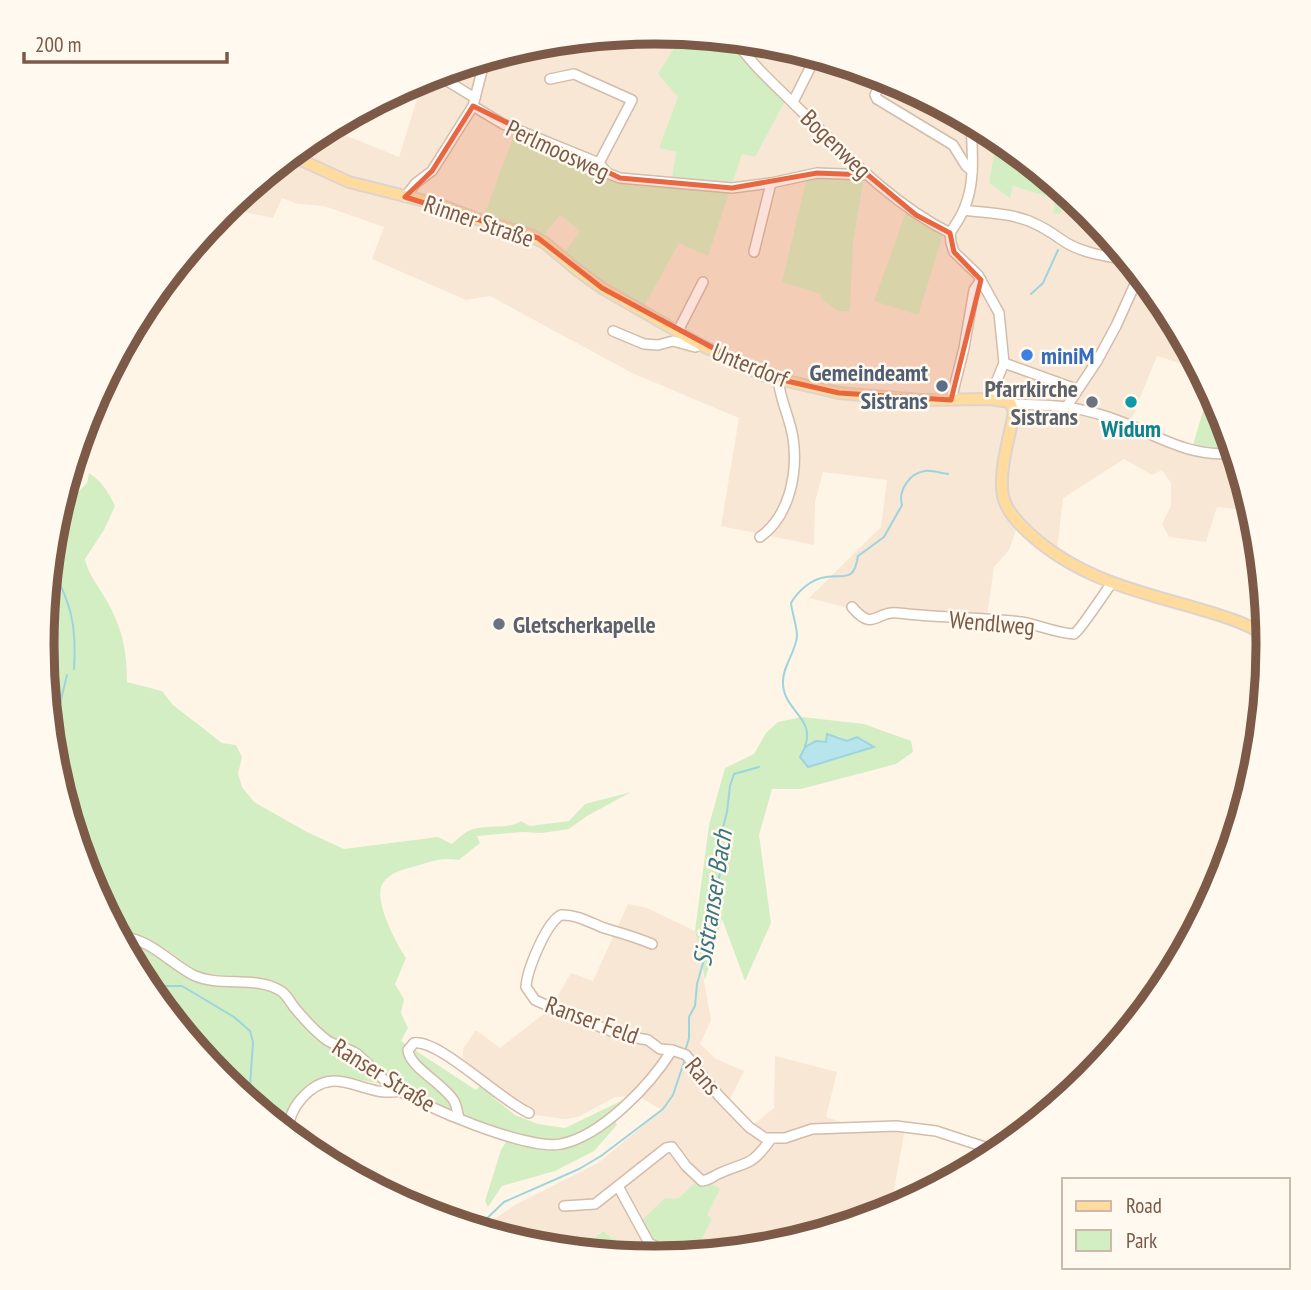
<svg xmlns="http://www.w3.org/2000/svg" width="1311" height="1290" viewBox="0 0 1311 1290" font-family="'PT Sans Narrow',sans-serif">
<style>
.residential{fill:#f7e7d4;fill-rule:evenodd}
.green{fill:#d4eec3;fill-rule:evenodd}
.water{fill:#b8e4eb;stroke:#9dd4de;stroke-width:2}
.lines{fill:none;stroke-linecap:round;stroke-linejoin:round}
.stream{stroke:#9dd4de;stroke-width:2}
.minor-casing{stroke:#d3bcaa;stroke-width:12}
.major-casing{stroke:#ddd4cf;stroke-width:14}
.minor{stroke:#fff;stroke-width:9}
.major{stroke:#ffdb9d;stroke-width:10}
.marked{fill:#e96740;fill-opacity:0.2;stroke:#e96740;stroke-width:5;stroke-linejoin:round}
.shop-dot{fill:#3f7fe0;stroke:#fff9ef;stroke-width:2.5}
.service-dot{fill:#5c6f8a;stroke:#fff9ef;stroke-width:2.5}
.worship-dot{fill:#6b7280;stroke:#fff9ef;stroke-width:2.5}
.culture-dot{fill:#0f9aa8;stroke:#fff9ef;stroke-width:2.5}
.labels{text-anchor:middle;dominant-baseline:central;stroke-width:5;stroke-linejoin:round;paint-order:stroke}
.street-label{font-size:24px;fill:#7c5a47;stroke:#fff9ef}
.shop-label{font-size:24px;font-weight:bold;fill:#366cbe;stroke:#fff9ef;text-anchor:start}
.service-label{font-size:24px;font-weight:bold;fill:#4e5e75;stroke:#fff9ef;text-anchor:end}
.worship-label{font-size:24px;font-weight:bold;fill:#5b616d;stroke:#fff9ef;text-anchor:end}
.culture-label{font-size:24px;font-weight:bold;fill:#0d838f;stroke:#fff9ef}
.water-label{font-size:26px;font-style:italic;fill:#397682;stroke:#fff9ef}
.rim{fill:none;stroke:#7c5a47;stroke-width:9}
</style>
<rect width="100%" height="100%" fill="#fff5e6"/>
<g class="residential">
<path d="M656,32L683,34L679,42V97L660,148L676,152L671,184L485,216L530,229L543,236L560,215L580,231L565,252L576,263L679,242L708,255L742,153L731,39L776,43L891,78L997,135L989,183L1010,197L1013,186L1055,199L1053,213L1068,208L1075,199L1090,211L1166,304L1194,357L1191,367L1157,356L1131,420L1163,438L1193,445L1208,394L1215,396L1222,411L1253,511L1217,507L1206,542L1169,537L1162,524L1171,506V483L1162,470L1152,475L1124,459L1063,498L1057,551L1017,527L1009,550L994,567L987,616H893L872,623L853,617L845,607L809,598L881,527L887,480L823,472L815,502L814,545L721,526L739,418L632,373L490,296L466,300L372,259L384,227L324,206L298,204L282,198L273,218L226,208L315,135L327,128L399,157L424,77L536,43ZM864,179L853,244L821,294Z"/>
<path d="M628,904L647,908L695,931L711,1020L700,1044L716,1059L744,1071L728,1103L752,1126L774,1108L775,1056L837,1072L826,1117L847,1124L905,1129L890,1212L775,1247L694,1255L712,1219L679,1198L636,1226L650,1251L612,1238L603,1231L586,1246L590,1252L535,1247L483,1231L490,1222L515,1205L598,1163L662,1110L638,1096L615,1097L578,1117L565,1119L527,1114L478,1074L463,1058V1049L476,1030L500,1048L550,1009L571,973L593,981Z"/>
</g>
<g class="green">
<path d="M683,34L731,39L785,101L755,157L742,154L708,256L679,243L644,306L594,277L565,252L580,231L560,215L543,236L529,229L484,216L515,132L595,163L604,173L671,184L676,152L659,148L678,97L658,74Z"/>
<path d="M997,135L1075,199L1059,214L1053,213L1055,199L1013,186L1010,198L989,183Z"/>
<path d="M807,177L864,178L853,244L850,311H838L820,298L821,294L782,282Z"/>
<path d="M906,212L943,235L918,315L874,301Z"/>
<path d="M1208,394L1215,396L1222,411L1234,448L1208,450L1193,446Z"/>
<path d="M89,473C102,481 109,493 115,506L104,530L85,559C88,573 95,581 102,593C121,623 127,647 127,682L162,691L173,705L222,743L236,745L242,757L238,774L242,787L254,802L307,832L344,849L438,837L452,844C457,839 464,833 470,830C486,824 508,830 521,821L530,826L569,821L585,804L631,792L587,816L569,829L542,833L522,832L477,836L480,843L459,860C440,857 434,861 416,866C405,869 390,872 383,883C372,898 397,945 406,958L395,984L404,999L401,1013L408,1028L401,1041L476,1090L482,1084L495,1099L515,1115L538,1124L565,1128L625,1099L611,1111L617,1125L594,1151L555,1171L502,1186L488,1207L485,1201L501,1150L511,1134L465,1118L405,1088L333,1075L312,1084L297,1096L288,1111L284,1130L221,1079L145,986L89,879L54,764L42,645L53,537H58L57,528L73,515L76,494L87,483Z"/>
<path d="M802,717L864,724L911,741L913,752L896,764L801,789H772L759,835L771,923L745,981L722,919L705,980L695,931L709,825L725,768L754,754L766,733L778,722ZM838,736L847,741L827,759L808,767L816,741L826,742Z"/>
<path d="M697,1181L710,1183L720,1189L707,1215L712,1219L694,1255C668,1251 653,1245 641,1221L664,1199L679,1198Z"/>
<path d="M603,1231L612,1238L672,1257L655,1258L590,1252L586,1246Z"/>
</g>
<path class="water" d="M827,734L847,741L857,737L874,747L808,767L800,757L805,747L816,741L826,742Z"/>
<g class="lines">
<g class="stream">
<path d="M1079,224L1085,208"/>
<path d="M1031,294L1043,283L1058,250"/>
<path d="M51,553L53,544"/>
<path d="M50,564C71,603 77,625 74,669"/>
<path d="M805,746C816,719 783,710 783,683C782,667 796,652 797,636C797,626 792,613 791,603C798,591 811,579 826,577C844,574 854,583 858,556L884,537L902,505C898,491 909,473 925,471C931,470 941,473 948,474"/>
<path d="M52,751L59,725L57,716L67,675"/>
<path d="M139,974L149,977L159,986H182L234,1017L250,1031L253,1042L249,1101"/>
<path d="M686,1048L689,1038V1017L695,1006L697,984L713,928L715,896L720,873L718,847L727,812L730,786L734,774L759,767"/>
<path d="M472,1227L480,1225L504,1202L579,1169L601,1156L663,1109L673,1095L685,1059"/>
</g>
<defs>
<g id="minor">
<path d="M735,39C750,63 773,83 793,103C843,151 888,202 950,233"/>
<path d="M439,76L475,98"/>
<path d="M884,76L875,95L877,99L953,145L966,166L972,171"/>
<path d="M550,79L574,74L632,100L599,163"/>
<path d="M793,102L816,56"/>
<path d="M473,106L503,124L599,163L607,173L620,178L732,188L771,183L817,173L868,175"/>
<path d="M405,197L416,183L432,171L473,106L485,59"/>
<path d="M964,210C986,213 1008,213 1029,221C1041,226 1051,232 1062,240C1080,253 1108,257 1130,260"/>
<path d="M950,233L951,243L954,252L978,275L999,313L1004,363L1076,389"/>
<path d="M950,233C955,225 961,217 964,209C976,182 972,150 971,122"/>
<path d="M754,252L771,183"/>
<path d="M613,331L644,344L658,345L673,341L695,347L701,345"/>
<path d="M678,331L703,282"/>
<path d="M989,399L1004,363"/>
<path d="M951,400L964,348L974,290L981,280"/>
<path d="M1012,404C1048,405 1073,405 1108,417C1151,431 1187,459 1235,453"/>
<path d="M1067,406L1097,361L1116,326L1140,273"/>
<path d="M760,537C790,516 798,472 793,438C790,418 780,400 778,379"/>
<path d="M852,607C874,633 876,610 898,613C939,618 981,617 1021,622C1039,625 1056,633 1074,634C1080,631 1104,593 1112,583"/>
<path d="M119,937C149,937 168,962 193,975C221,988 255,975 281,991C287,995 290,1002 294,1007C303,1018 313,1029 324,1038C333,1046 347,1047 357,1054C369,1064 379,1077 392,1086C420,1106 529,1151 561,1144C602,1136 651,1084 672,1050L686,1055L719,1096L749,1127L765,1138H785L812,1129L896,1126L936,1131L1000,1152"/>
<path d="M652,944C636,937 621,933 604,928C591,923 576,914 561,915C546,923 527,970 526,987L535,1000L555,1009L621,1035L648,1040L660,1049L672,1050"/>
<path d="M459,1118C457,1112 457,1106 454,1101C444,1084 409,1067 408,1050L414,1043C439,1039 501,1101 529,1113"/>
<path d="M288,1133C288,1120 293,1108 302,1098C336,1060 362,1099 400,1091"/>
<path d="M619,1188L649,1243L662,1250L683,1256"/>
<path d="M564,1206L595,1204L666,1148L672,1147L686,1166L702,1181C709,1180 712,1177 718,1174C748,1160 749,1169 771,1139"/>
</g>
<path id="major" d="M290,155L349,182L441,205L477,219L530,235L545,243L577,270L602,288L701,345L765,376L839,393L921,400L989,399L1010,402L1014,412C1010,435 998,473 1003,496C1006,511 1019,524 1030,534C1076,576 1131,590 1189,606C1216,614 1244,621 1268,637"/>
</defs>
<use href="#minor" class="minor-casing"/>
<use href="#major" class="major-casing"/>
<use href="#minor" class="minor"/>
<use href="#major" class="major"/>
</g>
<path class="marked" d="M473,106L620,178L732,188L817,173L868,175L916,215L950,233L954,252L981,280L951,400L839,393L765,376L602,288L538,238L405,197L432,171Z"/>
<circle class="shop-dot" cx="1027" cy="355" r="7"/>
<circle class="service-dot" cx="942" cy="386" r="7"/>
<g class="worship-dot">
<circle cx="1092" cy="402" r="7"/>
<circle cx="499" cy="624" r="7"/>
</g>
<circle class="culture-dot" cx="1131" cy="402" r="7"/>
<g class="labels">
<g class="street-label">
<text transform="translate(836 144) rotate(44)">Bogenweg</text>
<text transform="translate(558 150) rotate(25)">Perlmoosweg</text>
<text transform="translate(479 221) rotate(19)">Rinner Straße</text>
<text transform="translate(750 365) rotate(22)">Unterdorf</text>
<text transform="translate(992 623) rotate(5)">Wendlweg</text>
<text transform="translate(592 1020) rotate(20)">Ranser Feld</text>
<text transform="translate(384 1075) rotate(32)">Ranser Straße</text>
<text transform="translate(703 1076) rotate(50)">Rans</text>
</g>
<g class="shop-label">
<text x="1041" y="355">miniM</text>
</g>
<g class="service-label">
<text x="928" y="372">Gemeindeamt<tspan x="928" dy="28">Sistrans</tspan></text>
</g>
<g class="worship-label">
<text x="1078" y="388">Pfarrkirche<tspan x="1078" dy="28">Sistrans</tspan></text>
<text x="513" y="624" text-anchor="start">Gletscherkapelle</text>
</g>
<g class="culture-label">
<text x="1131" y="428">Widum</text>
</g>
<g class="water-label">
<text transform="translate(712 898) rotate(-81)">Sistranser Bach</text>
</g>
</g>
<path d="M0 0H1311V1290H0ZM54 645a601 601 0 1 1 1202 0a601 601 0 1 1-1202 0Z" fill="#fff9ef" fill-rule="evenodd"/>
<path class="rim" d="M54 645a601 601 0 1 1 1202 0a601 601 0 1 1-1202 0Z"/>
<rect x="1062" y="1178" width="228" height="91" fill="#fff9ef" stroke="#cbb9ac" stroke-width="2"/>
<rect x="1076" y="1201" width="35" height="10" fill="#ffdb9d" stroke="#cbb9ac" stroke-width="2"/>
<text x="1126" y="1213" font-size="21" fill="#7c5a47">Road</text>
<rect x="1076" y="1230" width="35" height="21" fill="#d4eec3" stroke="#cbb9ac" stroke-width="2"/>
<text x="1126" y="1248" font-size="21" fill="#7c5a47">Park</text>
<path d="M24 52v10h203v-10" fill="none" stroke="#7c5a47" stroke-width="3.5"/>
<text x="35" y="52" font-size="21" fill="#7c5a47" stroke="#fff9ef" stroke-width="5" paint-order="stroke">200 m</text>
</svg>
